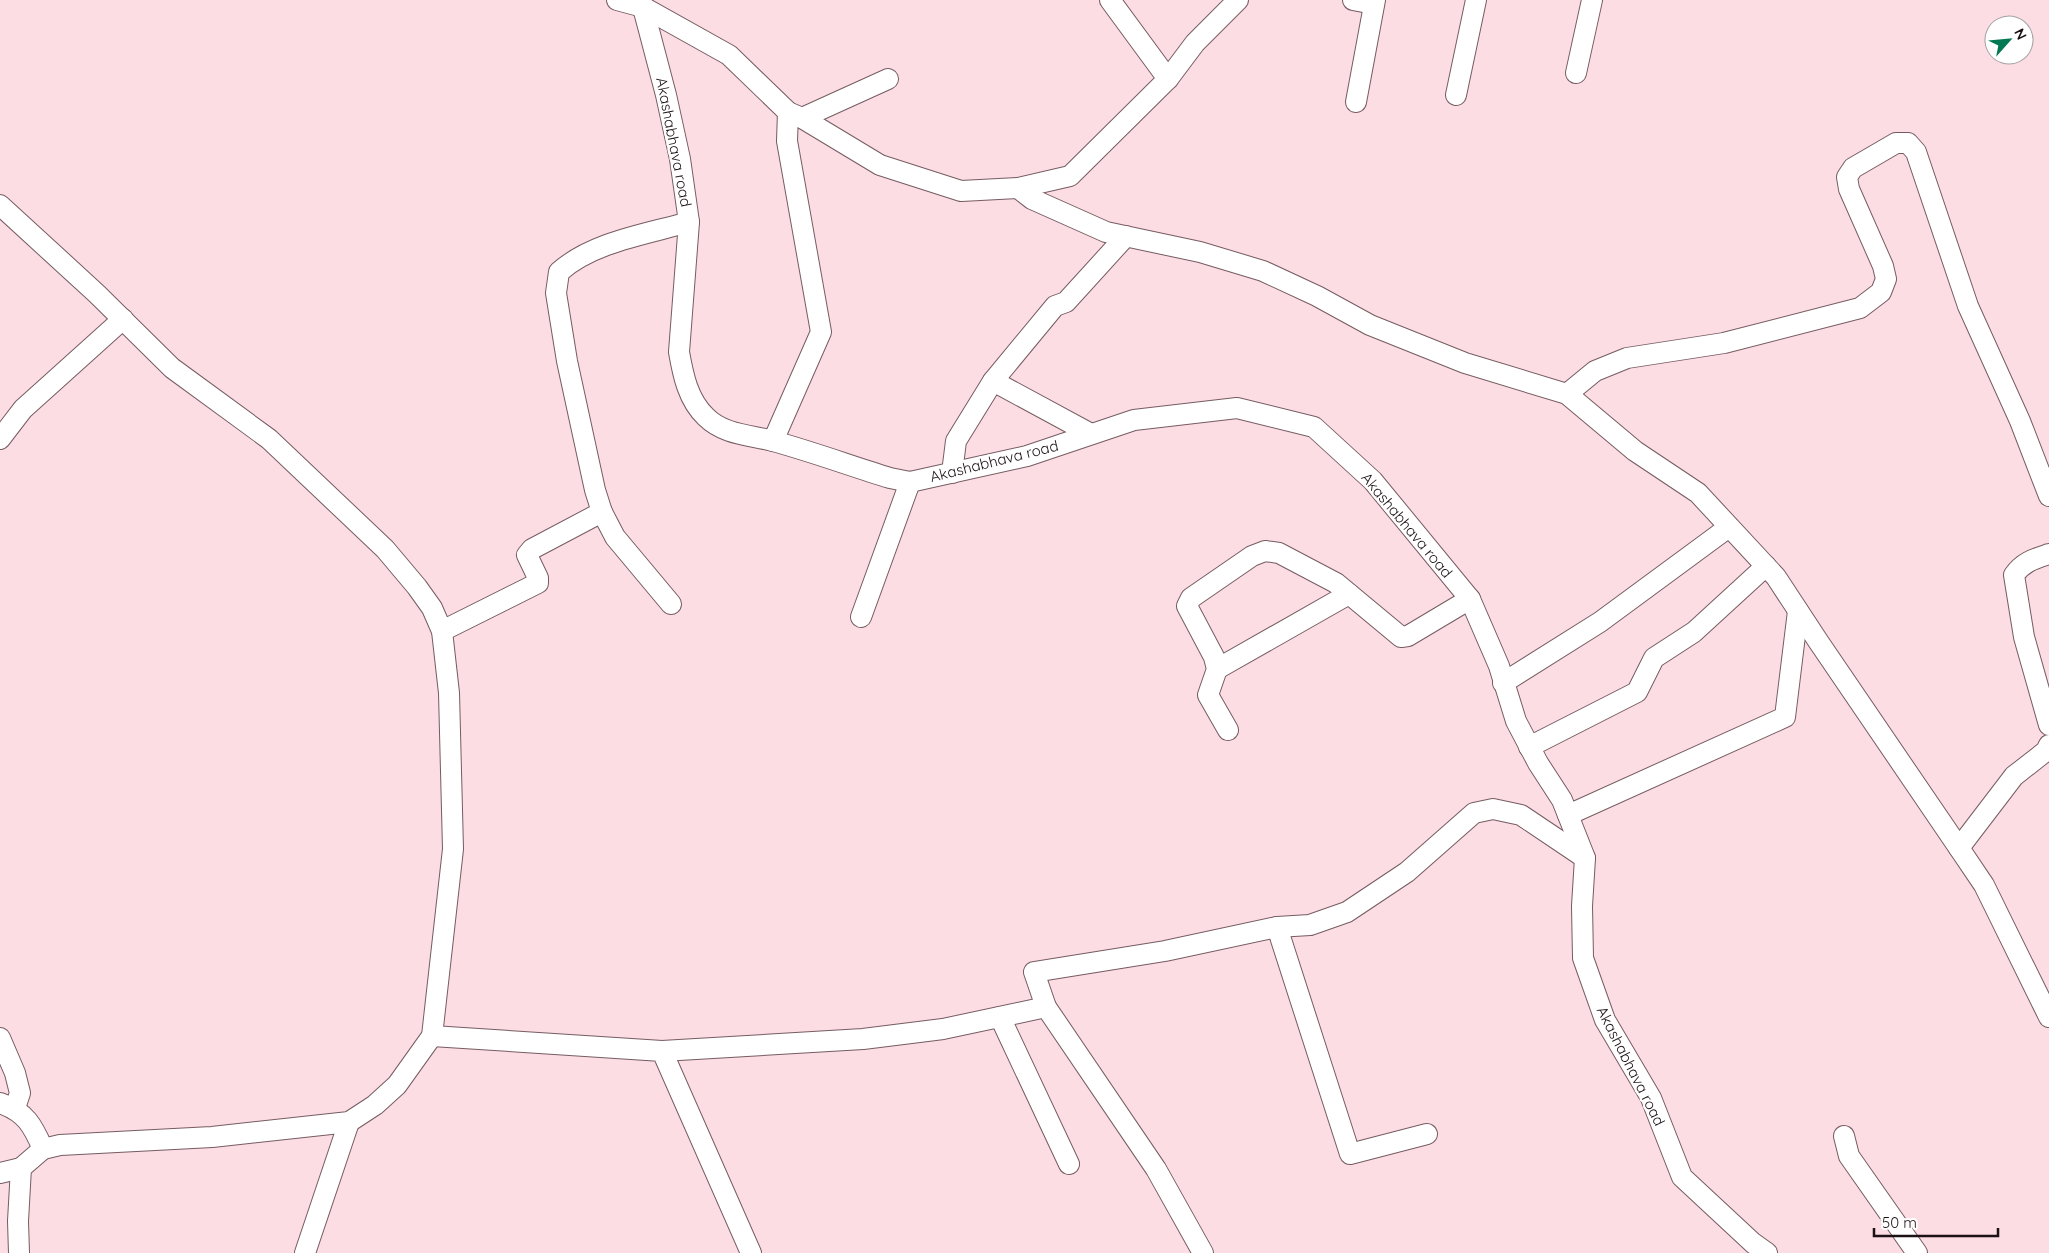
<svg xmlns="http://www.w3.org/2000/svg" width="2049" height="1253" viewBox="0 0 2049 1253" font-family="Quicksand,sans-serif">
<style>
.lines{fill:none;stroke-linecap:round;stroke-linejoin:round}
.minor-casing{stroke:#765c62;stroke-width:22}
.minor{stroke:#fff;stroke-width:20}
.labels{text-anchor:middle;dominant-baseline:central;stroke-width:4.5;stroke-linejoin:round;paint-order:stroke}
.street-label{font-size:15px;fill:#1c1215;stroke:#fff}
</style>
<rect width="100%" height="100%" fill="#fbdde3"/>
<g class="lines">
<defs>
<g id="minor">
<path d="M617,0L643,7L729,55L788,112L802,118L880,165L961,191L1018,188L1070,176L1168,79L1195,43L1238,0"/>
<path d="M641,0L666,95L680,159L689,222L679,352C683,375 688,400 706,417C724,435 751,435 773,441C813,452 851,466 890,478L910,482L1027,456L1134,420L1237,408L1314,427L1373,481L1470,599L1499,666L1516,721L1538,763L1562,800L1585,858L1582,906L1583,958L1605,1020L1651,1098L1682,1177L1753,1243L1767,1253"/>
<path d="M1110,0L1168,79"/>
<path d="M1353,0L1374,4"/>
<path d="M1576,73L1592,0"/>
<path d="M1456,95L1476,0"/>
<path d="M1356,102L1375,0"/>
<path d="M802,118L888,79"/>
<path d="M1018,188L1032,199L1106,232L1200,252L1263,271L1317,296L1370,325L1465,363L1567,394L1635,451L1698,493L1776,577L1818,641L1959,848L1984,885L2049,1017"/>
<path d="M0,205L97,294L172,368L269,439L385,549L417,587L432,608L442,631L449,693L453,849L432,1036L397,1085L375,1105L349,1122L212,1137L60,1145L43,1149C33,1126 26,1112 0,1103"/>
<path d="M993,381L1091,434"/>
<path d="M1567,394L1595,371L1627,358L1724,343L1860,308L1881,292L1886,279L1883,266L1849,189L1847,177L1853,168L1896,143H1908L1916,152L1968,306L2020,421L2049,496"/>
<path d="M0,439L23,409L123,319"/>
<path d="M773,441L821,332L787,141L788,112"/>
<path d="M952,473L956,441L993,381L1055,306L1066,302L1126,236"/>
<path d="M2049,554C2034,559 2023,562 2014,575L2024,637L2049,725"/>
<path d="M671,604L615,537L602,512L595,490L567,361L556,293L559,272C592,242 647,234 689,222"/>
<path d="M861,617L910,482"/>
<path d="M442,631L538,583V578L527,555L532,549L602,512"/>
<path d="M1217,669L1349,594"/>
<path d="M1503,683L1600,622L1729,527"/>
<path d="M1228,730L1208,695L1217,669L1214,657L1187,606L1191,598L1252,556L1265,551L1279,553L1336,583L1401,637L1408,636L1470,599"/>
<path d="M1529,747L1637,692L1654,658L1694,632L1766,566"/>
<path d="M1568,815L1785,717L1798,611"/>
<path d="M1959,848L2014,776L2046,751L2049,745"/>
<path d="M1277,927L1350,1154L1427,1134"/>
<path d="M1046,1007L1156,1169L1203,1253"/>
<path d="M1000,1017L1069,1164"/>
<path d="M432,1036L662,1051L751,1253"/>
<path d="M0,1038L15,1073L20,1093L15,1108"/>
<path d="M662,1051L863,1039L943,1029L1046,1007L1034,972L1165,951L1277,927L1310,925L1347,912L1407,872L1474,813L1493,809L1521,815L1585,858"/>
<path d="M1844,1136L1849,1156L1917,1253"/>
<path d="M0,1173L21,1168"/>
<path d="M19,1253L18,1221L21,1168L43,1149"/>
<path d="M305,1253L349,1122"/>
</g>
</defs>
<use href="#minor" class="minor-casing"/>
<use href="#minor" class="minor"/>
</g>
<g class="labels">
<g class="street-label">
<text transform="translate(674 142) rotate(79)">Akashabhava road</text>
<text transform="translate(994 461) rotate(-14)">Akashabhava road</text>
<text transform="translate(1407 525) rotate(50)">Akashabhava road</text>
<text transform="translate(1631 1066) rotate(63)">Akashabhava road</text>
</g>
</g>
<g transform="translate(2009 40) rotate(63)"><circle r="24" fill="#ffffff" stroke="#a4a0a1"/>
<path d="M0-4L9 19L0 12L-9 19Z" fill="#047853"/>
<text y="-8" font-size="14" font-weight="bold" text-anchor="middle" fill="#1c1215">N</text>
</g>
<path d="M1874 1228v8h124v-8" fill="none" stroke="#1c1215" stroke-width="2.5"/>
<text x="1882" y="1228" font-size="15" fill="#1c1215" stroke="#ffffff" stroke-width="4" paint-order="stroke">50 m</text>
</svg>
